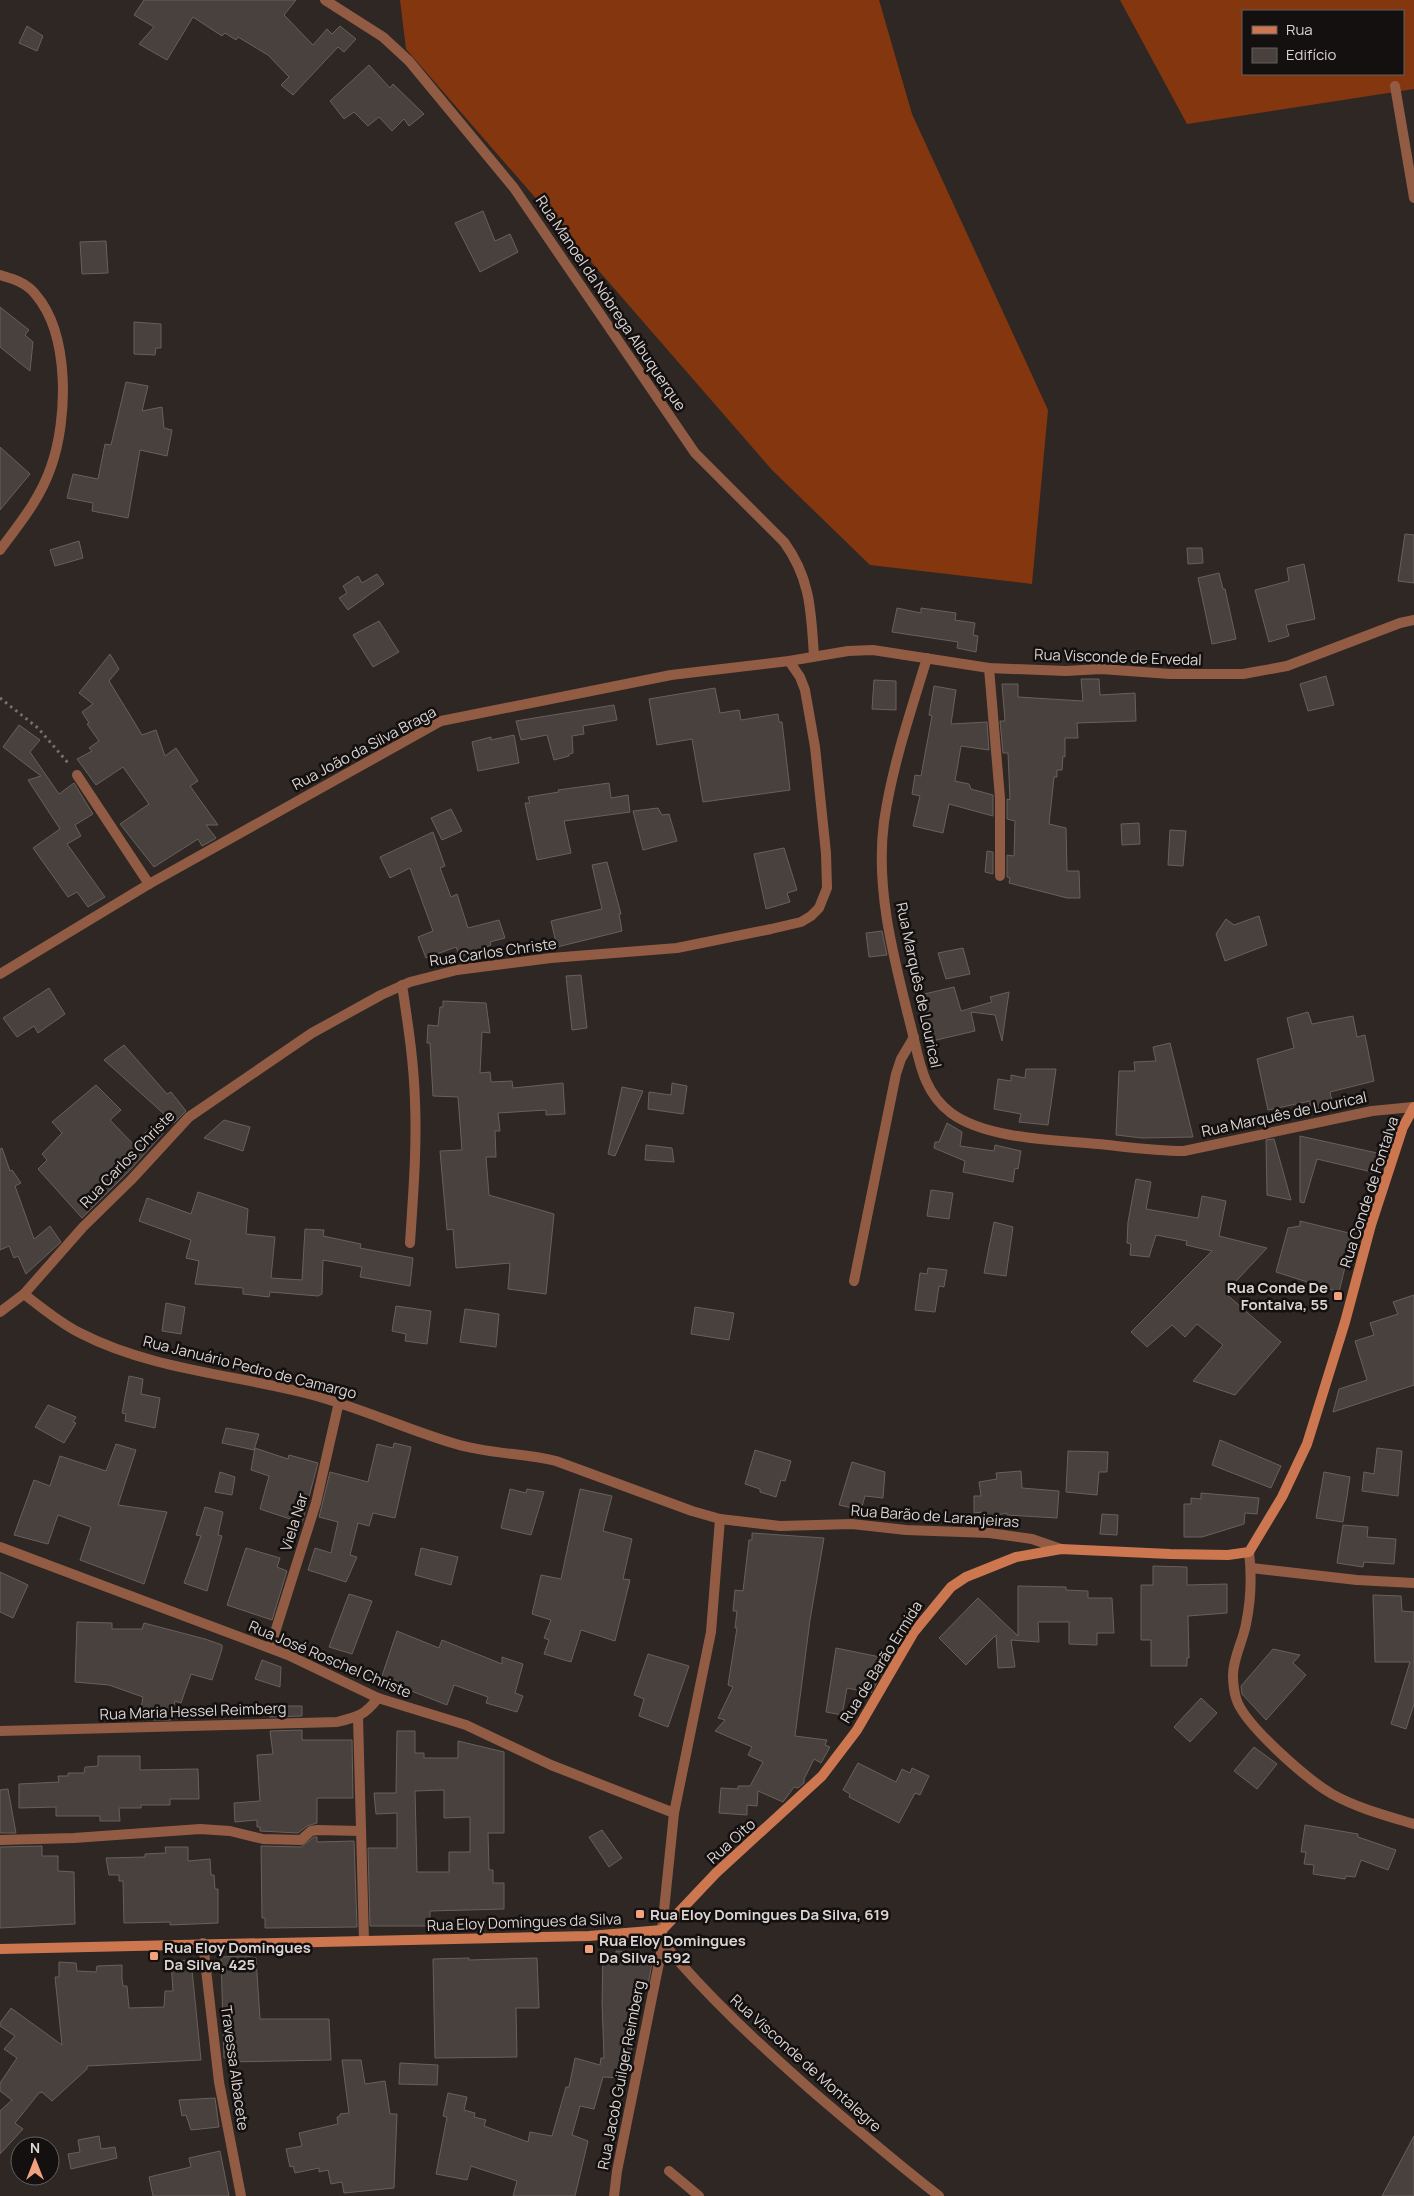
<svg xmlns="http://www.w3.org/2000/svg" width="1414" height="2196" viewBox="0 0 1414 2196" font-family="Manrope,sans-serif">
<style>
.forest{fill:#84370f;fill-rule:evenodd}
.building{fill:#49413e;stroke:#69605d;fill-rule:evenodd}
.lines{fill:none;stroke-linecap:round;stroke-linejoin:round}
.path{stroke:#77716e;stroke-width:3;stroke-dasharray:2.5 4;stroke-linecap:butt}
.lane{stroke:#925c44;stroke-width:10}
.street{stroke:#925c44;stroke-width:10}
.secondary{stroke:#cd7751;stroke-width:10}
.poi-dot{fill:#f2a17e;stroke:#14100f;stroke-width:2}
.labels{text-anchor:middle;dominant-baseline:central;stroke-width:5;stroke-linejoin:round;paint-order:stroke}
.street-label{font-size:15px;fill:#dad5d3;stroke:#14100f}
.poi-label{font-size:15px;font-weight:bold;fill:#dad5d3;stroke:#14100f;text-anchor:start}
</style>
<rect width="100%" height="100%" fill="#2e2724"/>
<g class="forest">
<path d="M400,0H879L912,114L1048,410L1032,584L870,565L772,470L406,49Z"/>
<path d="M1120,0H1414V89L1187,124ZM1243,11H1403V74H1243Z"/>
</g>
<g class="building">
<path d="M144,0H296L284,15L313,45L327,29L332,34L340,26L356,39L344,52L338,47L293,95L281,85L289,77L268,55L238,37L236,40L225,33L222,36L193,17L167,60L139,44L154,27L134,15Z"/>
<path d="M27,26L43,36L37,51L19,43Z"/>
<path d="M369,65L390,88L393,84L424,114L409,126L404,119L392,131L379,117L368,126L354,112L344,119L330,101Z"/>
<path d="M483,211L495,241L510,234L518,252L480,272L455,223Z"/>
<path d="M106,241L108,273L82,274L80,242Z"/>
<path d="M0,307L29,330L25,335L33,342L30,371L0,347Z"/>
<path d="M134,322L161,324V348H156L155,355L134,354Z"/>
<path d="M126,382L148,386L142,411L162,407L164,428L172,430L167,456L140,450L128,518L92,511L93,503L67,498L73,474L98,479L105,444L111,445Z"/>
<path d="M0,447L30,474L0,510Z"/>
<path d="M1405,534L1414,535V583L1398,581Z"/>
<path d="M79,541L83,558L55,566L50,550Z"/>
<path d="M1187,548H1202L1203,563L1188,564Z"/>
<path d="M1304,564L1315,619L1286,625L1289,636L1269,642L1255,590L1289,581L1287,568Z"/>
<path d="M1219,573L1223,589H1225L1236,639L1212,644L1198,578Z"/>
<path d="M377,574L384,584L348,610L339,598L347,593L343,586L358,576L362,583Z"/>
<path d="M897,608L921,613V608L956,613L955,620L975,623L973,635L978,636L976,652L957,648L958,642L892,632Z"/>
<path d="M379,621L399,652L373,667L353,635Z"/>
<path d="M110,654L119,669L109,681L133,720L142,735L156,730L165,756L176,748L198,781L190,786L218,825H206L216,838L213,840L202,846L198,839L154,867L120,824L149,804L123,767L96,785L77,759L92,751L89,748L99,741L87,724L89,723L82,712L93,704L79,693Z"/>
<path d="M1326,676L1334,705L1308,711L1300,684Z"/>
<path d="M1081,679H1099L1100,695L1135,693L1136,721L1077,723L1078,738H1065V757L1063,756L1062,770H1057V777H1054L1049,824L1066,828L1067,871H1079L1080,898H1067L1009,883L1010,878L1007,877V855L1014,856L1015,821L1007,819V799L1010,800L1009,776L1008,753H1003L1000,721H1005L1002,684H1018V697L1083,701Z"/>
<path d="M874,680L896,681V710L872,709Z"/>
<path d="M934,686L956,690L951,724L987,722L989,750L961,746L955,781L969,784L971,789L993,795V816L949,804L943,833L913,826L920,796L912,794L915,775L921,776L932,716L929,715Z"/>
<path d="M715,688L720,713L739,710L741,720L778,714L779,722H782L790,790L703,802L692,739L657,745L649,699Z"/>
<path d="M614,705L617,720L583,726L584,734L572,736L573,753L569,754V756L554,760L547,735L521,740L516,721Z"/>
<path d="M19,725L40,740L30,752L59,794L74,783L93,814L75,825L81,836L67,844L105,897L88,907L77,892L68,897L33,848L60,829L28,780L41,776L3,747Z"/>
<path d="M514,735L519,763L478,771L472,742L491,737V740Z"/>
<path d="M609,783L611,798L628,795L630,812L564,821L571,853L537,860L525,803H530L528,797L559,792L558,790Z"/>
<path d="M658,808L662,815L669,814L677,841L643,850L633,811Z"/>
<path d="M451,809L462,831L442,840L431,818Z"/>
<path d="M1139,823L1140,844L1122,845L1121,824Z"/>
<path d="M1170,830L1186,831L1183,866L1168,865Z"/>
<path d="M433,832L445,866L440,868L451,897L457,894L468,928L499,920L505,938L490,942L491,945L460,957L456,947L426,958L418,937L433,931L410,868L390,878L380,857Z"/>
<path d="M784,848L797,890L787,893L790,902L766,909L754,854Z"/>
<path d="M987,851L993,852V874L985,872Z"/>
<path d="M607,862L621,914H619L622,931L557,947L551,921L602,909L592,865Z"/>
<path d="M1259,916L1267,945L1225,961L1216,934L1226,919L1234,925Z"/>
<path d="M882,931L887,955L869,957L866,933Z"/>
<path d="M963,948L970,974L946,979L938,953Z"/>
<path d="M581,975L587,1028L572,1030L566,976Z"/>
<path d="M954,987L961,1011L992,1002L990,997L1009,992L1002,1041L995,1015L971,1012L975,1031L932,1041L923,1017L920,995Z"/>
<path d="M49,988L65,1014L38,1033L34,1026L17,1037L3,1018Z"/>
<path d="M443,1001L486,1003L490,1033L482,1032L480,1073L490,1072L491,1082L512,1081L513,1088L563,1083L565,1114L546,1115V1110L498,1113L500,1131H495L496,1157H486L489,1195L554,1214L546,1294L508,1289L510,1263L456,1268L453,1229L447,1230L440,1151L462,1150L458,1097L433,1096L430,1043H427L428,1025L438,1026L440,1007H443Z"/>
<path d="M1308,1012L1312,1024L1353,1016L1357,1037L1365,1035L1374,1081L1330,1092L1333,1105L1310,1111V1101L1268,1110L1257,1059L1294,1048L1287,1018Z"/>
<path d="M1170,1043L1193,1137L1142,1138L1116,1135L1119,1071H1135L1134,1062L1156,1061L1153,1047Z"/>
<path d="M124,1045L167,1094L171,1092L186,1111L174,1123L104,1060Z"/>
<path d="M1026,1069H1056L1048,1125L1019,1122L1021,1114L994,1109L998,1079L1011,1081V1075L1025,1078Z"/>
<path d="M672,1083L687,1086L683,1114L648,1109L649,1092L671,1095Z"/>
<path d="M96,1085L121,1110L110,1120L133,1144L156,1123L165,1131L131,1169L82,1218L38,1169L47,1160L42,1154L62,1133L52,1122Z"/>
<path d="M622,1087L643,1091L615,1156L608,1154Z"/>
<path d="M224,1120L250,1127L243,1151L204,1138Z"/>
<path d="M947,1123L962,1132L960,1146L994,1151L995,1145L1021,1151L1018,1169L1015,1168L1013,1182L963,1172L965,1161L934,1148L935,1142H939Z"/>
<path d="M1300,1136L1377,1153L1372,1172L1317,1159L1304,1203L1300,1202Z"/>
<path d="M1274,1139L1291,1200L1267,1195L1266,1140Z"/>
<path d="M646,1145L672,1148L674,1162L645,1160Z"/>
<path d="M2,1148L10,1171L12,1170L21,1183L15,1186L34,1239L50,1226L61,1242L26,1274L18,1256L14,1258L9,1246L0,1250V1149Z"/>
<path d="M1136,1179L1151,1182L1146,1209L1198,1218L1202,1196L1226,1201L1219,1236L1267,1248L1225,1293L1281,1342L1235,1395L1193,1381L1223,1345L1197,1324L1185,1337L1172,1325L1147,1347L1131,1332L1212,1251L1186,1245L1187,1241L1156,1235L1149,1257L1130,1255L1131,1244L1127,1243L1128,1222Z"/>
<path d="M931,1190L953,1193L949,1219L927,1216Z"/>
<path d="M198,1192L248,1209L246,1234L275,1237L271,1278L302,1280L305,1229L324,1230L323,1236L361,1244L360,1248L413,1258L410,1286L360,1277L362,1267L323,1260L322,1294L318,1296L270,1292L269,1297L243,1294V1288L195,1284L199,1261L186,1258L191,1240L139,1221L147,1198L191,1214Z"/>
<path d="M1300,1221L1353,1234L1339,1292L1276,1272L1288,1228L1300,1226Z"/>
<path d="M994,1222L1013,1227L1006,1276L984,1273Z"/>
<path d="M928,1268L947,1270L944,1287L939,1286L935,1312L915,1310L920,1273L927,1274Z"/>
<path d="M1414,1295V1385L1333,1412L1339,1389L1367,1380L1355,1341L1374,1335L1370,1323L1398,1314L1393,1302Z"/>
<path d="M166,1303L185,1307L181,1334L162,1331Z"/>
<path d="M396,1306L431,1311L427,1344L405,1341L406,1334L392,1331Z"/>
<path d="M695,1307L734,1313L729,1340L691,1334Z"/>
<path d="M465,1309L499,1314L496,1347L460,1342Z"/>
<path d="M129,1376L143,1379L141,1394L160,1398L155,1428L125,1421L126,1414L122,1413Z"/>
<path d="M48,1405L76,1417L73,1422L76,1423L64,1443L35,1427Z"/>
<path d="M226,1428L259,1434L254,1450L222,1443Z"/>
<path d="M1220,1440L1281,1466L1271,1488L1212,1465Z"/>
<path d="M394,1443L411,1447L395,1518L373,1513L369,1526L358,1523L350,1555L357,1557L346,1582L308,1570L315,1548L331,1553L338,1522L319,1517L330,1472L368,1482L377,1444L393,1448Z"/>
<path d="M116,1444L136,1450L118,1505L167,1512L144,1584L80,1560L91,1527L58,1515L48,1544L14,1535L34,1480L50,1486L60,1456L106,1471Z"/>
<path d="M255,1448L288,1459L289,1455L318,1463L302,1523L260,1509L269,1476L251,1470Z"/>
<path d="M1377,1448L1402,1451L1398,1496L1362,1491L1364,1472L1374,1474Z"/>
<path d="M755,1450L791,1461L785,1481L781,1480L776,1497L760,1492V1489L745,1484Z"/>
<path d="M1068,1451L1108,1452L1107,1472H1099L1097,1495L1066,1492Z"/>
<path d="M852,1462L885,1472L883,1498L865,1496L861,1510L839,1505Z"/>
<path d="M1021,1471L1022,1488L1059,1491L1057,1518L1007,1515V1513L986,1517L983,1512L974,1513V1496H981L979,1482L997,1479L996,1473Z"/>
<path d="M220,1472L235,1477L232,1495L215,1492Z"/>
<path d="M1324,1472L1350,1477L1343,1522L1316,1518Z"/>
<path d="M510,1489L526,1493L527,1489L544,1492L531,1535L501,1528Z"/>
<path d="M580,1489L612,1496L603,1531L632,1539L623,1579L630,1580L615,1641L581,1630L571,1662L544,1654L549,1640L544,1638L551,1620L532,1614L541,1575L561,1579Z"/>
<path d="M1201,1493L1259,1498L1257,1514L1245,1513L1244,1524L1202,1537H1184V1504H1191V1498L1201,1499Z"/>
<path d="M205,1507L223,1512L218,1535L222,1536L207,1591L184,1583L201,1536L196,1535Z"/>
<path d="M1102,1514L1118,1515L1117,1535L1100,1534Z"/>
<path d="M1343,1525L1368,1527L1367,1537L1396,1539L1394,1564L1364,1562L1363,1567L1337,1563Z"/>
<path d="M752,1533L824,1538L810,1620L795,1736L827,1740L825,1745L830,1747L821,1763L814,1759L804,1779V1783L798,1788L794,1787L783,1802L758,1791L757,1806L747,1805V1815L719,1813L721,1788L738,1789V1786H750L763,1762L748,1755L752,1747L715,1731L725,1720L718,1718L733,1687L728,1685L737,1628H735L737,1611H733L735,1590L743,1591L749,1540H752Z"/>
<path d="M246,1548L280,1558L277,1567L287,1571L272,1620L227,1605Z"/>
<path d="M421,1548L458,1557L451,1585L415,1575Z"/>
<path d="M1153,1566L1187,1567V1585L1227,1584V1613L1188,1616L1189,1658H1187V1666H1151V1640H1141V1585H1153Z"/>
<path d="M0,1572L28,1585L13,1618L0,1612Z"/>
<path d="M1018,1586L1066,1587V1590L1088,1591V1598H1112L1114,1633H1097V1645L1069,1644V1622H1038L1039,1642L1011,1640L1015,1667L998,1668L996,1635L966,1665L939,1638L978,1598L1018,1636Z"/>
<path d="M349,1594L372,1601L352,1654L329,1647Z"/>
<path d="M1373,1595L1401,1596L1402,1611L1414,1612V1704L1406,1729L1391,1724L1410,1662H1375Z"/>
<path d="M77,1622L112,1623V1629H142L144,1623L205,1639L222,1645V1649L212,1680L191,1674L181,1703L175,1701L171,1720H139L143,1697L109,1685L75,1682Z"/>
<path d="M397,1631L439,1648L442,1640L502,1664V1657L523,1664L515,1693L523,1696L517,1712L486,1703L488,1697L454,1685L447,1705L381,1679Z"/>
<path d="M836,1648L890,1659L871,1693L847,1688L842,1715L826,1712Z"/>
<path d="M1273,1649L1300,1655L1293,1663L1306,1675L1266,1720L1242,1694L1241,1686Z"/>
<path d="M648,1654L689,1666L668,1727L639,1716L644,1699L634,1695Z"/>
<path d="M262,1660L281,1667L280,1687L255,1679Z"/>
<path d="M1201,1698L1217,1713L1190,1742L1174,1727Z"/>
<path d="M268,1706H302V1716L269,1717Z"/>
<path d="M302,1730V1740H352L353,1798H317V1823L307,1826L298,1833L260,1831V1827H257V1820L235,1822L234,1803L260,1801L257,1755L273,1754L270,1731Z"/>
<path d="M397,1731H415V1753H424V1758H458V1741L504,1752V1833H488L489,1870H493V1883H504V1909L430,1911V1926H370L368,1848H397V1813L376,1814L374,1793H396ZM444,1790V1818L470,1817V1852H449V1872H417L415,1791Z"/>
<path d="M1254,1747L1277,1764L1257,1789L1234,1771Z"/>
<path d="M98,1756H140V1770L198,1769L199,1799H170V1805H141V1808H119L120,1821H100V1816H56V1807L19,1808V1784L59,1782L58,1776H68V1773H84L85,1767L98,1766Z"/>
<path d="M858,1763L896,1782L902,1769L910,1773L912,1768L929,1776L920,1795L915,1793L899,1823L849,1797L850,1794L843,1790Z"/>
<path d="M8,1789L16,1833H0V1790Z"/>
<path d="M1305,1825L1358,1834V1837L1396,1850L1388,1870L1361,1860L1355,1877L1346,1876L1345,1879L1313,1874L1314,1865L1304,1864L1306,1852H1301Z"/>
<path d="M602,1830L622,1858L609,1867L589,1837Z"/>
<path d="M314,1837H317V1842L354,1841L357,1927L265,1928V1918H262L261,1846L301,1847Z"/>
<path d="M42,1846V1856H58V1871L74,1872L75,1924L0,1928V1847Z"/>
<path d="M165,1847H188V1861L210,1859L211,1875H214L215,1889H218V1923L170,1925V1922L124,1923L123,1881H119V1875H109L106,1858L145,1857V1854L166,1853Z"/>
<path d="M616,1951L641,1952V1956L653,1958L648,1985L641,1984L639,2016L630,2056H627L624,2078L603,2077L594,2109L580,2106L572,2135L588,2141L575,2196H513L517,2181L471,2166L467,2180L436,2174L447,2117L443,2116L448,2093L467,2097L464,2110L475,2113L474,2117L486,2120L484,2126L528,2142L530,2132L552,2136L566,2087H569L575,2058L600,2065L601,2058H604L602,2002L603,1954H616Z"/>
<path d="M246,1956L256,1958L260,2019H329L331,2060L229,2062V2058H224L221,1957Z"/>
<path d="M469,1958V1960L537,1958L539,2008H516L517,2057L435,2058L433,1959Z"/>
<path d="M191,1960L201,2060L87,2066V2069L52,2101L42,2092L39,2093L15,2123L23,2129L0,2154V2111L12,2100L0,2091V2083L17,2058L4,2049L15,2036L0,2026V2023L11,2008L62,2045L55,1977H59V1962L76,1963L77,1971L96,1972L97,1966L122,1965V1978L123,1986H127L129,2008L164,2007L165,1991H173L171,1961Z"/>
<path d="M342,2060H361L365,2084L385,2081L390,2114H397L394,2188L344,2193L342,2182L331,2184L328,2170L319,2172V2168L295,2173L293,2166L290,2167L286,2149L302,2146L299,2133L338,2124L337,2117L340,2116V2114L349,2113Z"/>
<path d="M400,2063L438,2065L437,2085L399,2084Z"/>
<path d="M215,2098L219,2127L191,2130L186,2115L182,2116L179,2100Z"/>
<path d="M99,2136L101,2149L115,2147L117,2158L71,2169L68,2154L80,2152L78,2140Z"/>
<path d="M1414,2136V2196H1382Z"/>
<path d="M220,2151L229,2196H153L149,2177L191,2167L189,2158Z"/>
</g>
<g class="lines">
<path class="path" d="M0,698L38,728L69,764"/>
<g class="lane">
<path d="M270,1648L316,1503L339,1402"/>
<path d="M358,1717L364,1941"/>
<path d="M0,1840L74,1838L200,1829L230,1831L263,1839L301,1840L311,1831L317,1830L361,1831"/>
</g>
<g class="street">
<path d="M325,0L383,37L409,61L514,188L695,453L784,542C811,579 811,612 814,656"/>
<path d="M1395,86L1414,198"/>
<path d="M0,275C14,279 27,283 36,295C70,335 68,419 51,467C40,499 20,523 0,550"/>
<path d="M927,658C911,711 892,766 884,822C875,889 894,959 910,1023C919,1057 921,1090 951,1113C986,1139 1055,1140 1098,1144C1127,1147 1155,1151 1184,1151L1372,1111L1413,1107"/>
<path d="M989,668L1000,798V876"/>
<path d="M77,775L149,884"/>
<path d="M0,974L149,884L441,721L671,675L789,661L848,651L873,650L989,668L1066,671L1101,669L1170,674H1243L1287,666L1400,623L1414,620"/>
<path d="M402,985C408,1024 414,1063 415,1102C417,1149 413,1196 410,1243"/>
<path d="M854,1281L896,1074L901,1059L914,1037"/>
<path d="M24,1294C42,1308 60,1323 80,1333C150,1369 230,1374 305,1393C357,1406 405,1429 456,1444C489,1454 523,1453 556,1461L692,1511L720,1519L780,1526L852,1524L906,1530L989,1533L1032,1539L1061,1549"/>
<path d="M0,1312L24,1294L83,1227L131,1180L189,1117L312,1033L381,995L410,982L457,970L551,958L677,948L771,929L801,922L811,916L819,908L827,888L826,853L815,747L805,690L800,677L789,661"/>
<path d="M0,1547L288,1655L378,1698L466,1725L551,1765L674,1813"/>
<path d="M1249,1552C1252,1577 1251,1600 1246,1624C1243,1641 1233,1658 1233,1675C1233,1683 1234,1691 1236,1698C1243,1724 1308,1780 1332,1794C1357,1808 1387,1816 1414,1824"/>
<path d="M1251,1568L1357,1580L1414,1583"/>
<path d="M0,1731L337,1722C358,1717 365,1715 378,1698"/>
<path d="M203,1943L219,2082L241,2196"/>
<path d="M663,1943C708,1997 758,2043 811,2090C853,2126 895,2162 939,2196"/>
<path d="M669,2171L699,2196"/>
<path d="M614,2196L617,2171L663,1943L662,1930L674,1813L711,1632L720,1519"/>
</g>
<path class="secondary" d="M0,1949L589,1936L662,1930L716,1873L822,1776L857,1730L914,1632L951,1587L966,1577L1016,1557L1061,1549L1170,1554L1228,1555L1249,1552L1282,1497L1307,1444L1345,1322L1371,1225L1403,1127L1414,1107"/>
</g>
<g class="poi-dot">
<rect x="1333" y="1291" width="10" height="10" rx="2.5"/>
<rect x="635" y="1909" width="10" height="10" rx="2.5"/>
<rect x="584" y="1944" width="10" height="10" rx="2.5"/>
<rect x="149" y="1951" width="10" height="10" rx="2.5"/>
</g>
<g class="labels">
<g class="street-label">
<text transform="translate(611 303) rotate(56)">Rua Manoel da Nóbrega Albuquerque</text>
<text transform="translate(1118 657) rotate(2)">Rua Visconde de Ervedal</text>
<text transform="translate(364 748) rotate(-28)">Rua João da Silva Braga</text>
<text transform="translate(493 952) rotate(-8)">Rua Carlos Christe</text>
<text transform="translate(919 985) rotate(78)">Rua Marquês de Lourical</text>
<text transform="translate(1284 1114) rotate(-12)">Rua Marquês de Lourical</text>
<text transform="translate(127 1159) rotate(-46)">Rua Carlos Christe</text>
<text transform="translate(1369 1192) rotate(-72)">Rua Conde de Fontalva</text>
<text transform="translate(250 1367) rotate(14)">Rua Januário Pedro de Camargo</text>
<text transform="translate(935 1516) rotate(4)">Rua Barão de Laranjeiras</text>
<text transform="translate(294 1522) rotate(-73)">Viela Nar</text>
<text transform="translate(330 1659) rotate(23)">Rua José Roschel Christe</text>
<text transform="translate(881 1662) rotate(-58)">Rua de Barão Ermida</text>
<text transform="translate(193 1711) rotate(-2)">Rua Maria Hessel Reimberg</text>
<text transform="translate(731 1841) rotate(-42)">Rua Oito</text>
<text transform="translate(524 1922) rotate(-2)">Rua Eloy Domingues da Silva</text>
<text transform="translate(806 2063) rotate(42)">Rua Visconde de Montalegre</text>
<text transform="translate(235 2068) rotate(82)">Travessa Albacete</text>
<text transform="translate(621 2075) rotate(-79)">Rua Jacob Guilger Reimberg</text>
</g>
<g class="poi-label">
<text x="1328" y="1287" text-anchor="end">Rua Conde De<tspan x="1328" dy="17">Fontalva, 55</tspan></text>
<text x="650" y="1914">Rua Eloy Domingues Da Silva, 619</text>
<text x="599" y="1940">Rua Eloy Domingues<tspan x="599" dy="17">Da Silva, 592</tspan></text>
<text x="164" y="1947">Rua Eloy Domingues<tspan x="164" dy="17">Da Silva, 425</tspan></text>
</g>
</g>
<rect x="1242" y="10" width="162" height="65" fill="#14100f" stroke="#635f5d"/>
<rect x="1252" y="26" width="25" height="8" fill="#cd7751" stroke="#635f5d"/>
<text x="1286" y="35" font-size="15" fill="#dad5d3">Rua</text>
<rect x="1252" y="48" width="25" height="15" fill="#49413e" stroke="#635f5d"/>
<text x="1286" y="60" font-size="15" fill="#dad5d3">Edifício</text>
<g transform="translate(35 2161)"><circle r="24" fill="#14100f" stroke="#635f5d"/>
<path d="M0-4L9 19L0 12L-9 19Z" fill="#f2a17e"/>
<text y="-8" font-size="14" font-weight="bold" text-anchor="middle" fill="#dad5d3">N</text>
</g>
</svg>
